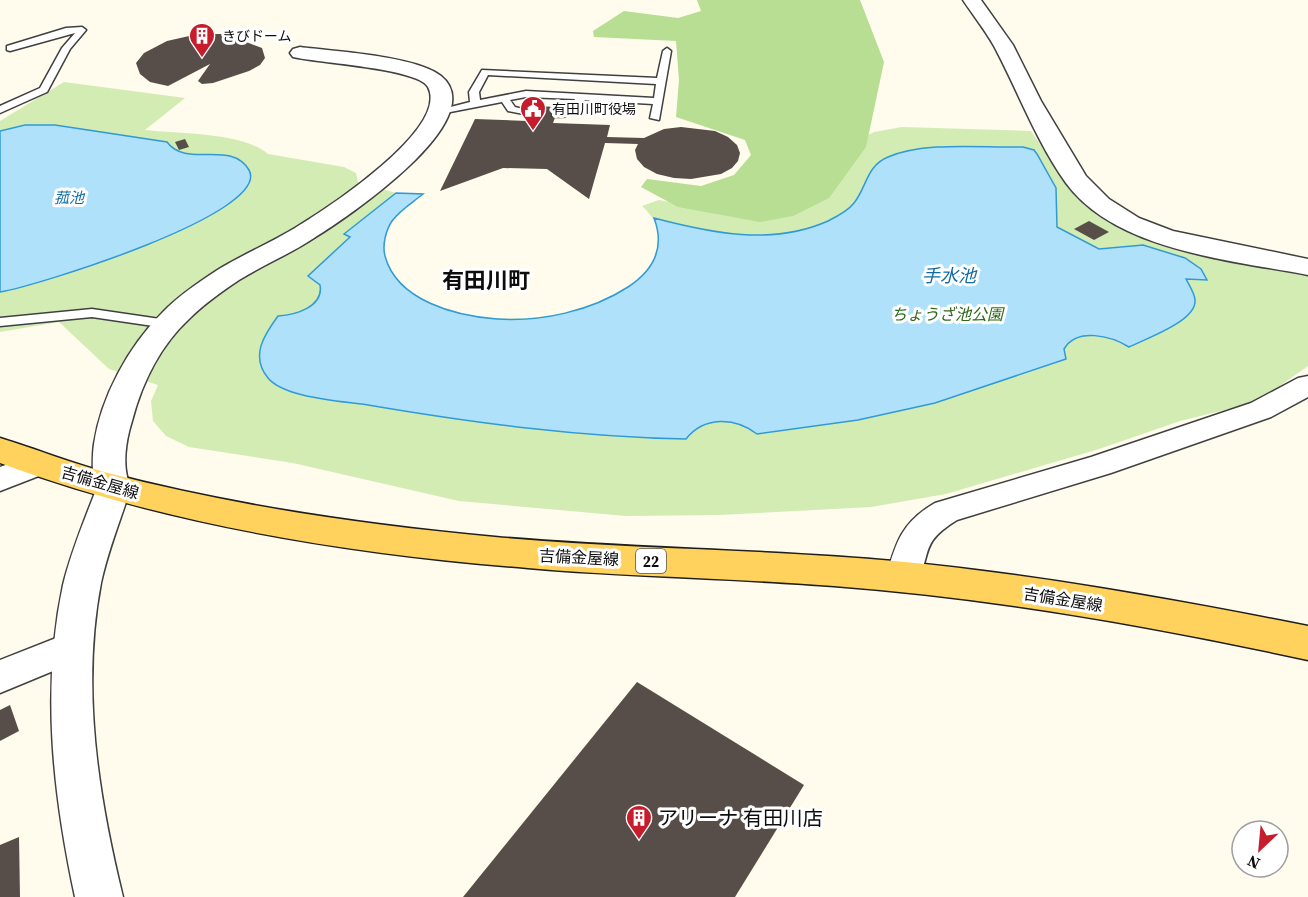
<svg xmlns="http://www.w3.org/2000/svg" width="1308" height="897" viewBox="0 0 1308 897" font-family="'Source Serif 4','Noto Sans JP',serif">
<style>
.green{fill:#d3ecb4}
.forest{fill:#b7de93}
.water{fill:#afe1fa;stroke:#319ad6;stroke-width:1.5}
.building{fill:#574e49}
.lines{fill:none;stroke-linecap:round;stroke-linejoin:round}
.service-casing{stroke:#404040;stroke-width:3}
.minor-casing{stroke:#404040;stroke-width:3}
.tertiary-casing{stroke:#404040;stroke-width:3}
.primary-casing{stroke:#1e1e1e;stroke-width:3}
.service{fill:#fff;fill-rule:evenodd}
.minor{fill:#fff;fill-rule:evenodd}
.tertiary{fill:#fff;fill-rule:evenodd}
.primary{fill:#ffd25d;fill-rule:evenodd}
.labels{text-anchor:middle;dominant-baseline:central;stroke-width:6;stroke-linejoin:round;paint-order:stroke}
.far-poi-label{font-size:14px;fill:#0d0d0d;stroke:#fff;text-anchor:start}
.far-water-label{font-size:15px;font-style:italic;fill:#0f6aa7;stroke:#fff}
.shield{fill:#fff;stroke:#565656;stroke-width:1.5}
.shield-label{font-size:15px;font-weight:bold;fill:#0d0d0d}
.park-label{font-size:16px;font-style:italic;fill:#2d6919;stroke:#fff}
.street-label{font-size:16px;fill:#0d0d0d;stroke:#fff}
.water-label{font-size:18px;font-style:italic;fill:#0f6aa7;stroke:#fff}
.near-poi-label{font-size:20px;fill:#0d0d0d;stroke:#fff;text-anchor:start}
.district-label{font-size:22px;font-weight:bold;fill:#0d0d0d;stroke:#fff}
</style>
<rect width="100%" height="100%" fill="#fffbed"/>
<path class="green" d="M64,82L185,98L145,130C178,134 243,132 268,154L344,167L356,173L358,182L396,193L423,194C412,203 400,210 392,221C384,232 383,247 386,260C391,277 404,288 418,296C431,303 446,311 460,314C519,326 618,317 652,262C666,240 659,222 642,206L659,200L721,212L874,132L902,127L1031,131L1072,191L1111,224L1149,239L1308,275V366L1274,390L1245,405L1180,421L1099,449L946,494L871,507L719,515L626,516L459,501L293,463L189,447L166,436L153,421L151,401L158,385L109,369L59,322L0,332V121Z"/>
<path class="forest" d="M697,0H860L884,62L866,147L829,198L793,216L760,222L678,207L641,187L647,179L701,186L734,175L751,155L745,140L676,117L679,80L676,41L594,37L593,31L624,11L678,18L701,11Z"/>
<g class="water">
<path d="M25,125H55L167,142C187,169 231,139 249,170C273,213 33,287 0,292V131Z"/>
<path d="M1023,147L1034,150L1037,154L1056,188L1057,227L1099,249L1143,245L1185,258L1201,269L1207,280L1186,279C1189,285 1195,294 1195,300C1197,321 1145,339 1129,347C1111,336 1077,327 1064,349L1066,359L935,403L858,420L757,434C735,417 704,416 686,439C579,437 474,423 368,405C343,401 284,398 268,378C250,356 264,335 278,316C295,315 324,307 320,285L308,276L350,237L344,234L396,193L423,194C412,203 400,210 392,221C386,230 382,245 385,256C397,301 456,316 497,319C541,322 591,311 628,287C654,270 665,247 654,218C711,233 772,246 828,221C836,217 848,211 854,203C867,187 866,166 888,157C926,141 982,148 1023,147Z"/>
</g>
<g class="building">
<path d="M198,34H224L242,37L238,39L262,48L265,58L260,65L249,71L213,83L202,84L198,81L210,64L168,86L150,82L140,74L136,63L144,53L167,41Z"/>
<path d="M533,106L559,107L553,123L610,125L607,137L644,138L664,129L681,127L715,131L728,137L737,145L740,153L738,161L732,168L721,174L691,179L674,178L657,174L644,167L637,159L635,150L638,144L605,143L589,199L547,169L503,168L440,191L475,119L527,121Z"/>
<path d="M185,139L189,147L179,150L175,142Z"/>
<path d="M1089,221L1109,232L1094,240L1074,229Z"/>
<path d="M637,682L804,785L735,897H463Z"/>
<path d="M10,705L19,731L0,741V710Z"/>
<path d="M19,837L20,897H0V845Z"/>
</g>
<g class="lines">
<defs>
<g id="service">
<path d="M82,27L86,30L70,49L47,92L0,113V106L40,88L62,48L75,33L10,51L7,50V46L66,28Z"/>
<path d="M667,48L671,51L659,120L650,118L653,104L584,100L580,111C572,116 562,118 552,116V112L572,108L575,99L526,97L510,100L515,107L534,112V116L508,111L502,102L440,114L435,111L470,102L469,92L482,70L657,78L663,51ZM488,75L656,84L654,98L526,91L480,100L479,92Z"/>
<path d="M92,309L167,320L174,324L167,328L92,317L0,326V318Z"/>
</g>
<g id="minor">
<path d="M1308,376V397L1271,417L1111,473L957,520C918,544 933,553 915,587L903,591L891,587L886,577C896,542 902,522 935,503L1091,457L1251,403L1298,378Z"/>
<path d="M38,453L49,456L53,464L49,472L0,491V467Z"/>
<path d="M74,631L87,635L92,646L87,657L0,693V660Z"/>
</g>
<g id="tertiary">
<path d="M963,0H981L1013,45L1041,101L1086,176L1109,199L1139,218L1173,231L1308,259V275C1231,260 1116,251 1066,183C1036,141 1018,91 994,46C985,30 973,15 963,0Z"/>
<path d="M300,47C332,51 417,56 441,76C494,119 345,219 314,238C290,254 263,265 239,280C221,292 204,304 189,319C160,346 142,383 132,421C126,440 121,468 131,487C121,519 108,550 101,583C81,688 98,795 123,897H75C53,794 41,689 63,585C71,552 84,521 96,490L93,485C93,471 92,458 94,444C101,397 128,347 162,313C178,296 199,282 219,269C244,254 270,243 295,228C325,210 450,129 428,87C418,68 317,63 293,57L290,53L293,49Z"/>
</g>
<path id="primary" d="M0,438C36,449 71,463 108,473C234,506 365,525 495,537C628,549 761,549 894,561C1033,574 1171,599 1308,626V660C1151,626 994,598 834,586C732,578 630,577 528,568C350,554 167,525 0,463Z"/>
</defs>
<use href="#service" class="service-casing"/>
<use href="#minor" class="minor-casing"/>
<use href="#tertiary" class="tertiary-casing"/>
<use href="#primary" class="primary-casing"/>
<use href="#service" class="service"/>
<use href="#minor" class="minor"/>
<use href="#tertiary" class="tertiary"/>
<use href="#primary" class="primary"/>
</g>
<defs>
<symbol id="building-pin" viewBox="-11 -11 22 30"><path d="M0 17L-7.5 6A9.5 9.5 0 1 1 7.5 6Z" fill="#c61c2b" stroke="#fff"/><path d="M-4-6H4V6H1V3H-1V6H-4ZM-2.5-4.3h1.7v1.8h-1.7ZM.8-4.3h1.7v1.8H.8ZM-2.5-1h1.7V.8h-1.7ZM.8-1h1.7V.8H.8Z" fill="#fff"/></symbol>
<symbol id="civic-pin" viewBox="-11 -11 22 30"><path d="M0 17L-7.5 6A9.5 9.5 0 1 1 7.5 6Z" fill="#c61c2b" stroke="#fff"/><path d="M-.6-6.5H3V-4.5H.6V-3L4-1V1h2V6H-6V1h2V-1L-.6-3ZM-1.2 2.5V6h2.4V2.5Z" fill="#fff"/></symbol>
</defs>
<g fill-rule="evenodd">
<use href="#building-pin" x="187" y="21" width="30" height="40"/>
<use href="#civic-pin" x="518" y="94" width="30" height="40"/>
<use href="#building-pin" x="624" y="803" width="30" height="40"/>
</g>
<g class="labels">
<g class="far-poi-label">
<text x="222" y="36">きびドーム</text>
<text x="552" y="109">有田川町役場</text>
</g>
<g class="far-water-label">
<text x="69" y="197">菰池</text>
</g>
<rect class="shield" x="636" y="549" width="30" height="24" rx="4.5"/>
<g class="shield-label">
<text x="651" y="561">22</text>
</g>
<g class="park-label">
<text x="947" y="314">ちょうざ池公園</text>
</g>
<g class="street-label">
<text transform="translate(100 482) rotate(16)">吉備金屋線</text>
<text transform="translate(579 557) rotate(3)">吉備金屋線</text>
<text transform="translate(1063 599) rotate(9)">吉備金屋線</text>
</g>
<g class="water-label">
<text x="949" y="275">手水池</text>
</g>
<g class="near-poi-label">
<text x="658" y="818">アリーナ 有田川店</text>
</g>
<g class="district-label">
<text x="486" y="280">有田川町</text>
</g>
</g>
<g transform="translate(1260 849) rotate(206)"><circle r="28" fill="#ffffff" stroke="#9e9e9e" stroke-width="1.5"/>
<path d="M0-4.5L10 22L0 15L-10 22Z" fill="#c61c2b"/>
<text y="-9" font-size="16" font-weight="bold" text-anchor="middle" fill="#0d0d0d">N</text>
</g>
</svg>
